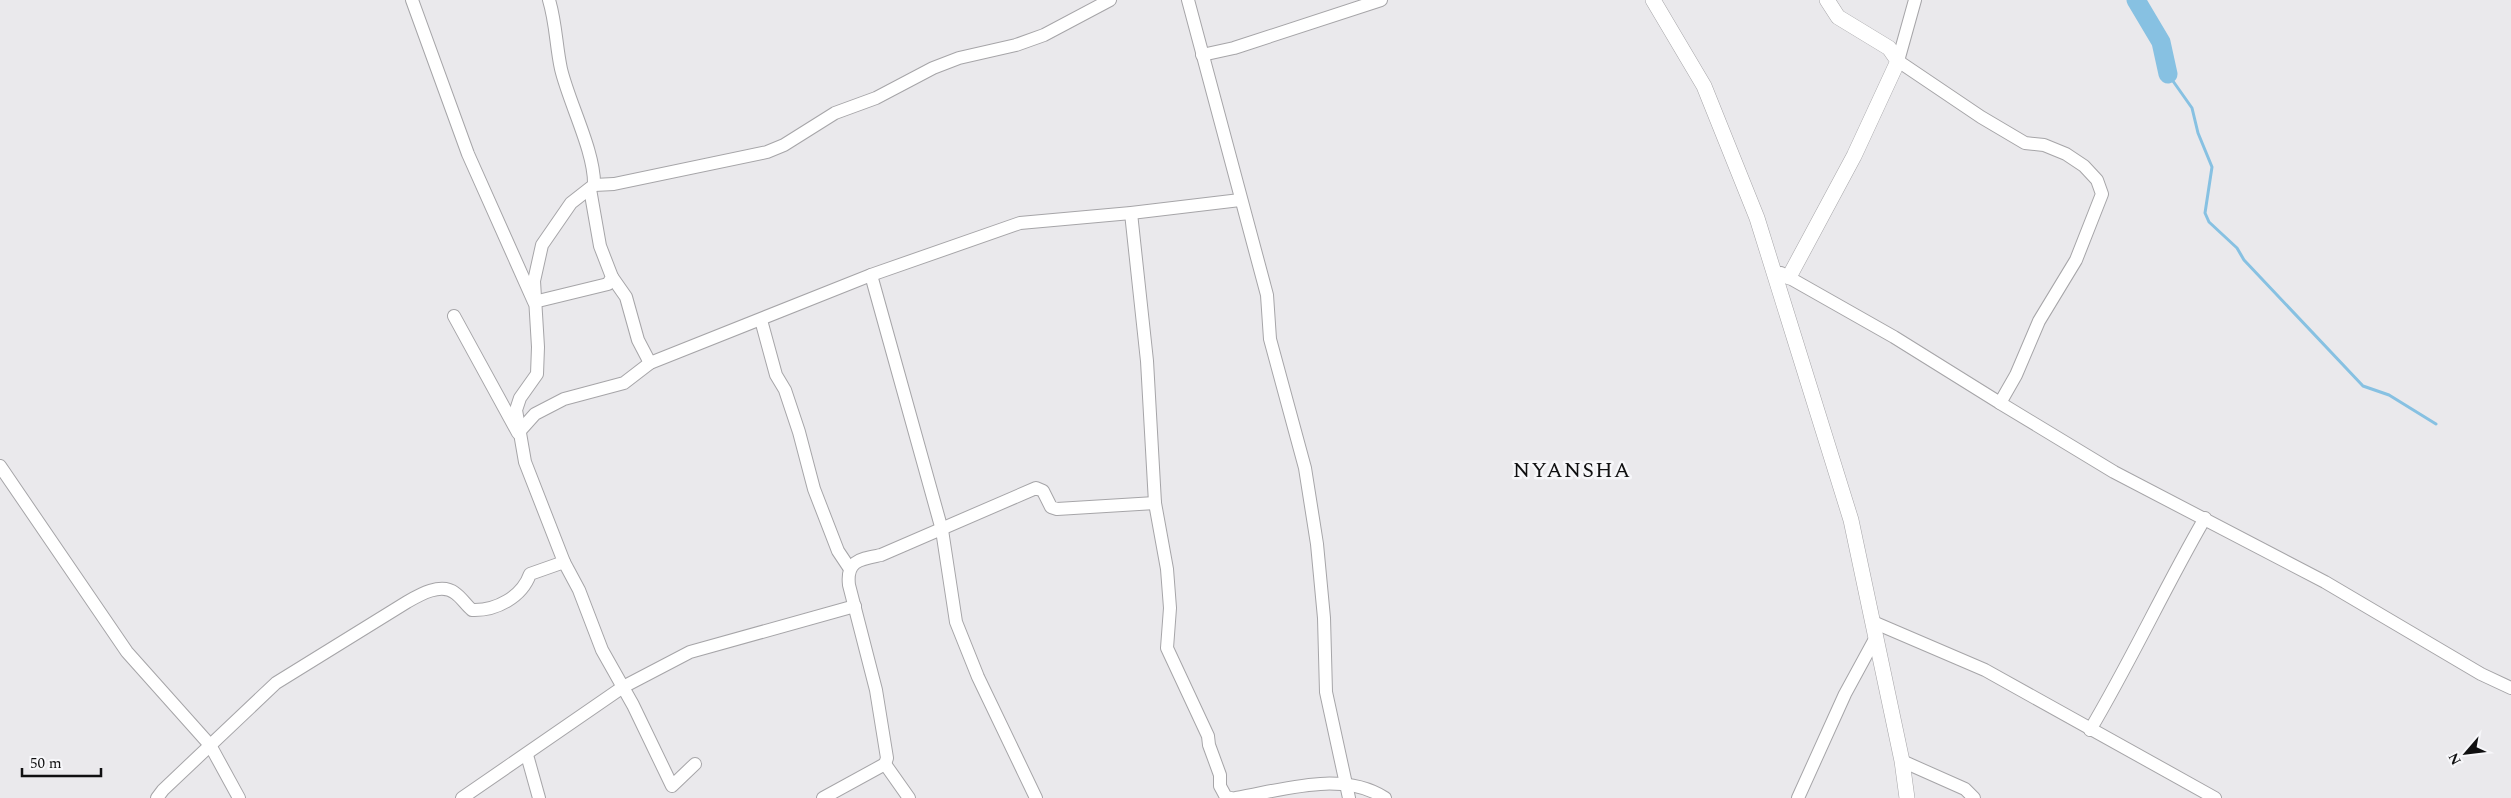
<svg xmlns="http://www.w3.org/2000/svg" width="2511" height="798" viewBox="0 0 2511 798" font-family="Spectral,serif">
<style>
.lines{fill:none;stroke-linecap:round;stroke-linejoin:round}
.stream{stroke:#87c1e2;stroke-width:3}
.river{stroke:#87c1e2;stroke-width:19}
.minor-casing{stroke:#a6a5a8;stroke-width:14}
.tertiary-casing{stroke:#a6a5a8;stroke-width:16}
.minor{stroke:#fff;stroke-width:12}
.tertiary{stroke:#fff;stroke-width:15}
.labels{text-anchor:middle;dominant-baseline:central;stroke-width:5;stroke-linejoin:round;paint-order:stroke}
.quarter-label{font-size:22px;letter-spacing:1px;fill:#101011;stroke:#f7f7fa}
</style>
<rect width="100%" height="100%" fill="#eae9ec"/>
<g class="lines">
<path class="stream" d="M2168,74L2192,108L2198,133L2212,167L2205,213L2209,222L2237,248L2244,260L2363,386L2389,395L2436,424"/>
<path class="river" d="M2136,0L2161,42L2168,74"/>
<defs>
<g id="minor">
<path d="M412,0L468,154L534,302L608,284L612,277L600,246L590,189"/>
<path d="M1188,0L1267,295L1270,339L1305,468L1317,544L1324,618L1326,692L1349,798"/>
<path d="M1202,55L1234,48L1381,0"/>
<path d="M594,185L614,184L767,152L784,145L835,113L876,98L933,68L959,58L1016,45L1044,35L1110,0"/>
<path d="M1131,213L1147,361L1155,503L1167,569L1170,608L1167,648L1208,736L1209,745L1220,775V786L1226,797L1231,798"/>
<path d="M1781,273L1894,337L2000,403L2016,375L2039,321L2076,260L2102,194L2097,180L2084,166L2066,154L2044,145L2025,143L1981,117L1898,61L1915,0"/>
<path d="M871,275L942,530L956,622L978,677L1036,798"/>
<path d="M612,277L626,297L638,340L650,363"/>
<path d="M454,316L518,433L535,414L564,399L624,383L650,363L871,275L1020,223L1131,213L1240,200"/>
<path d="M761,320L776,375L785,390L799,432L814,489L838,551L850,569"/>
<path d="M2000,403L2114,472L2325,582L2481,674L2511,688"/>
<path d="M0,466L127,652L210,745L239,798"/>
<path d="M564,562L579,590L602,650L633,705L672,786L695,764"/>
<path d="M1873,622L1985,670L2215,798"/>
<path d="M2090,730C2131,661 2165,587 2205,518"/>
<path d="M527,755L539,798"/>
<path d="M1902,761L1965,789L1974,798"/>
<path d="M885,764L909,798"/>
<path d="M157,798L163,790L276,683L407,602C419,595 441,582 455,593C461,597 466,605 472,610C496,611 522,597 530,574L564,562L525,462L516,410L520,398L537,374L538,347L534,281L542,245L571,203L594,185C595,152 569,103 561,69C556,46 556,23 549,0"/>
<path d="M462,798L623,687L690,652L855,606"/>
<path d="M823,798L885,764L887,758L876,690L849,585C846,560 861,559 881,555L1036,488L1043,491L1051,507L1057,509L1155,503"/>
<path d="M1236,798C1283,790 1341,770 1385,798"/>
<path d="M1798,798L1845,694L1876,637"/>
</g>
<g id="tertiary">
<path d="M1653,0L1704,86L1757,218L1851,520L1902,761L1907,798"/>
<path d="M1789,277L1854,156L1898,61L1889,48L1838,17L1827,0"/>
</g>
</defs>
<use href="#minor" class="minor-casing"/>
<use href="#tertiary" class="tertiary-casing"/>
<use href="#minor" class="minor"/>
<use href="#tertiary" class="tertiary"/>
</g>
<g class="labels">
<g class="quarter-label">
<text x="1572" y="470">NYANSHA</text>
</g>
</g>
<g transform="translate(2466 753) rotate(242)" stroke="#f7f7fa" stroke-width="4" paint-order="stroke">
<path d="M0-4L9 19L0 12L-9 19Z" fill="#101011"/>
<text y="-8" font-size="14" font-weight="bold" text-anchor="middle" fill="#101011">N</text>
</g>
<path d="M22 768v8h79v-8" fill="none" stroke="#101011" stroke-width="2.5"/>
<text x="30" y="768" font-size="15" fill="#101011" stroke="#f7f7fa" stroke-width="4" paint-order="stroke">50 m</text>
</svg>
